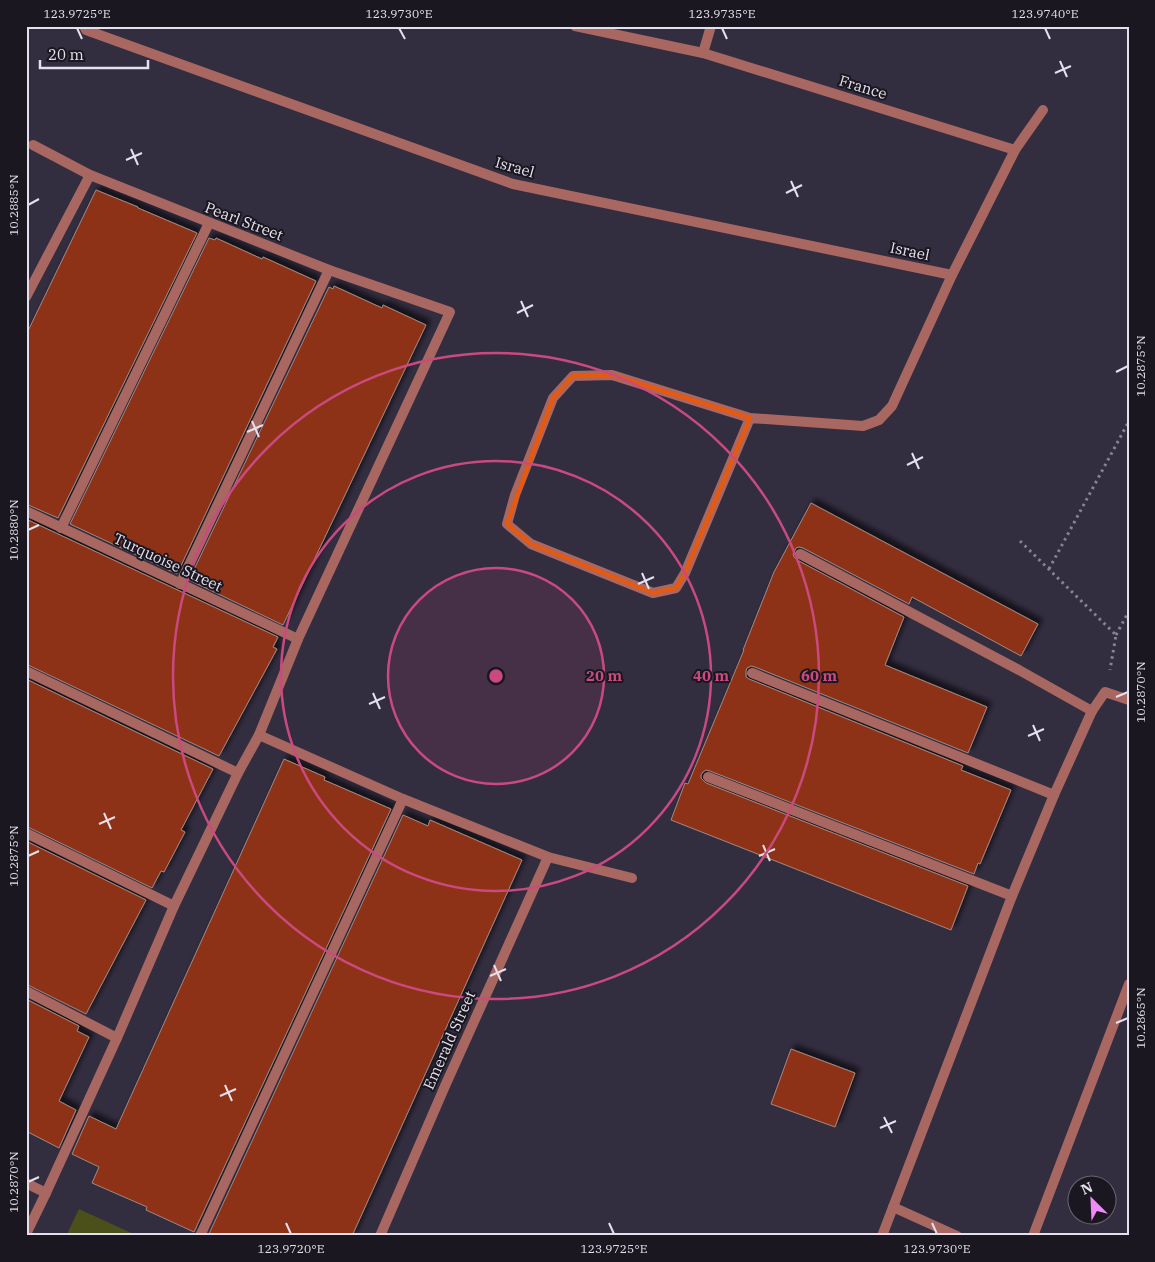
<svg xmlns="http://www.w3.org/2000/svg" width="1155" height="1262" viewBox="0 0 1155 1262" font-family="'IBM Plex Serif',serif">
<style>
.green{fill:#4b4f19}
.building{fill:#8d3319;stroke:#a38881;filter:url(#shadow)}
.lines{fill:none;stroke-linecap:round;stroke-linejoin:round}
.path{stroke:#888393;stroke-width:3;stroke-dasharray:2.5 4;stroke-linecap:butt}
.lane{stroke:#a86761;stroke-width:10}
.street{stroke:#a86761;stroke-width:10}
.marked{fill:none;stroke:#e8590c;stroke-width:4;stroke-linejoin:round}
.ticks{fill:none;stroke:#e4e0ed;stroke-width:2}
.ring{fill:none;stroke:#ca4a80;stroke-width:2.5}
.labels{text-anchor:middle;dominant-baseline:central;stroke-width:4;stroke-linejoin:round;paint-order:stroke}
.street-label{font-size:15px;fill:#e4e0ed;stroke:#1a1720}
.centre{fill:#ca4a80;stroke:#1a1720;stroke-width:2.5}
.ring-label{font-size:15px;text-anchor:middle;font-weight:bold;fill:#ca4a80;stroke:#1a1720;stroke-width:4;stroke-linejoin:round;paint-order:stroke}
.neatline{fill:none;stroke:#e4e0ed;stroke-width:2}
.ticks-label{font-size:12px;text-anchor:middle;fill:#e4e0ed}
</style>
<defs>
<filter id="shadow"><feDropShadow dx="4.5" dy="-4.5" stdDeviation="2.5" flood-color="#0009"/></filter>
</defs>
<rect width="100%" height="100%" fill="#332d40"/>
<path class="green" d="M79,1209L138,1236H66Z"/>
<g class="building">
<path d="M96,190L138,207V208L197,233L58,518L26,504V335Z"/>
<path d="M209,238L215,240L216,238L262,259L263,257L316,281L177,574L70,524Z"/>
<path d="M334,286L382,308L383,305L426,325L283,625L189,580L329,287L333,289Z"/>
<path d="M811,503L1038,624L1021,656L912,597L909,604L803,548L799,547L796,548L793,554L794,557L797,560L904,617L885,665L987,707L968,753L755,667L751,666L747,668L746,671V677L749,679L963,766L961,770L1011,790L980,864L978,863L974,874L710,771L706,770L703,772L701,775V778L706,783L968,886L951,930L671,820L685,783L688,784L744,650H743L774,572Z"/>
<path d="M26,519L278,637L273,647L277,649L219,756L26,664Z"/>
<path d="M26,679L213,769L181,830L185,832L164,872L161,871L152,888L26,826Z"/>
<path d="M284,759L325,777L324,780L391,809L194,1232L146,1210L147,1207L92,1183L99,1167L72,1154L89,1116L116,1129Z"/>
<path d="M403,815L428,826L430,820L522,860L352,1236H208Z"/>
<path d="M26,841L146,900L86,1014L26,984Z"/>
<path d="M26,999L79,1026L77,1031L89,1037L59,1101L76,1110L59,1148L26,1131Z"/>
<path d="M791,1049L855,1073L835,1127L771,1104Z"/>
</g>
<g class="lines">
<g class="path">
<path d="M1020,541L1116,635L1110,670"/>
<path d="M1049,569L1129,421"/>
<path d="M1116,635L1129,611"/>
</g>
<g class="lane">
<path d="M703,53L711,26"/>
<path d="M800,554L1019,670L1092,711"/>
<path d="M752,673L1054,795"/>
<path d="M708,777L1012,896"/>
</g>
<g class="street">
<path d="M84,26L86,30L513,184L952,275"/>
<path d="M575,26L703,53L1015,150"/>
<path d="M26,297L90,175"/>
<path d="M750,418L685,573L676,588L653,593L531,544L507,524L515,495L553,398L573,376L612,375L750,418L863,426L879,420L892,406L952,275L1015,150L1043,110"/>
<path d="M26,511L298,639"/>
<path d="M61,528L209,223"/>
<path d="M180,584L329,270"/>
<path d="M26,671L238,773"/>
<path d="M259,735L403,799L548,857L632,878"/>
<path d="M26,833L174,906"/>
<path d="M26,991L117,1038"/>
<path d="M26,1183L46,1193"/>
<path d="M893,1207L957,1236"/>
<path d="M26,1234L46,1193L117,1038L174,906L238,773L259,735L298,639L450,312L329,270L90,175L33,145"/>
<path d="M200,1236L403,799"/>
<path d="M380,1236L445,1086L548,857"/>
<path d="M882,1236L1012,896L1054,795L1092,711L1105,692L1129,700"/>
<path d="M1033,1236L1129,984"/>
</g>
</g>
<path class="marked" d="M612,375L750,418L685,573L676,588L653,593L531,544L507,524L553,398L573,376Z"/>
<path class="ticks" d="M77,28L82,39M399,28L405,39M722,28L727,39M1045,28L1050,39M1060,61L1067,77M1055,73L1071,66M131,149L138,165M126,160L142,153M791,181L798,197M786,193L802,185M28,205L39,199M521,301L528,317M517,313L533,305M1116,372L1128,366M252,421L259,437M247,432L263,425M912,453L919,469M907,465L923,457M28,530L39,525M642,573L649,589M638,584L654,577M373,693L380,709M1116,697L1128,692M369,704L385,697M1033,725L1040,741M1028,736L1044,729M104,813L111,829M99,824L115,817M763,845L770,861M28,856L39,851M759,856L775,849M494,965L501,981M490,976L506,969M1116,1023L1128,1018M225,1085L232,1101M220,1096L236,1089M884,1117L892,1133M880,1128L896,1121M28,1182L39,1177M286,1223L291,1234M609,1223L614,1234M932,1223L937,1234"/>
<circle cx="496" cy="676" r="108" fill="#ca4a80" fill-opacity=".12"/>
<g class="ring">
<circle cx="496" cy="676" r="108"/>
<circle cx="496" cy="676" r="215"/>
<circle cx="496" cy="676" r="323"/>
</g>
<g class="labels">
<g class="street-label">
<text transform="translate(863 87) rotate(17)">France</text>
<text transform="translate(515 167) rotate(16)">Israel</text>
<text transform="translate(244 221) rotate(21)">Pearl Street</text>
<text transform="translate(910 251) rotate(12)">Israel</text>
<text transform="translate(168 562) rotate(25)">Turquoise Street</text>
<text transform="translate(449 1040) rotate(-66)">Emerald Street</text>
</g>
</g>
<circle cx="496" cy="676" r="8" class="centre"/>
<g class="ring-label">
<text x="604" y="681">20 m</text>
<text x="711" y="681">40 m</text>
<text x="819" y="681">60 m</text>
</g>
<rect width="1155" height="1262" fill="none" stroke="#1a1720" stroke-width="55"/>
<g transform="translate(1092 1200) rotate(336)"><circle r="24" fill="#1a1720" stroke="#6b6772"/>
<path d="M0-4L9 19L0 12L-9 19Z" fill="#ef8bf6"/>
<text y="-8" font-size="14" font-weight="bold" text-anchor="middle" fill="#e4e0ed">N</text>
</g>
<path d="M40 60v8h108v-8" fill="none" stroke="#e4e0ed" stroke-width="2.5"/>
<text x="48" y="60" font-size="15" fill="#e4e0ed" stroke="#1a1720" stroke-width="4" paint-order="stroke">20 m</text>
<rect x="28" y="28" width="1100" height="1206" class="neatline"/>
<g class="ticks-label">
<text x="77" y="18">123.9725°E</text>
<text x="399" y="18">123.9730°E</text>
<text x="722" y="18">123.9735°E</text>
<text x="1045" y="18">123.9740°E</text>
<text transform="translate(14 205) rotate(-90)" y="4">10.2885°N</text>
<text transform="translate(1141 366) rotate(-90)" y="4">10.2875°N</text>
<text transform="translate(14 530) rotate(-90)" y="4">10.2880°N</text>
<text transform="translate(1141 692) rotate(-90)" y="4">10.2870°N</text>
<text transform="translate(14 856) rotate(-90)" y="4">10.2875°N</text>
<text transform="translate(1141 1018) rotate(-90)" y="4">10.2865°N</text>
<text transform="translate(14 1182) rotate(-90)" y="4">10.2870°N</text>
<text x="291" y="1253">123.9720°E</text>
<text x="614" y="1253">123.9725°E</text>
<text x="937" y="1253">123.9730°E</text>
</g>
</svg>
